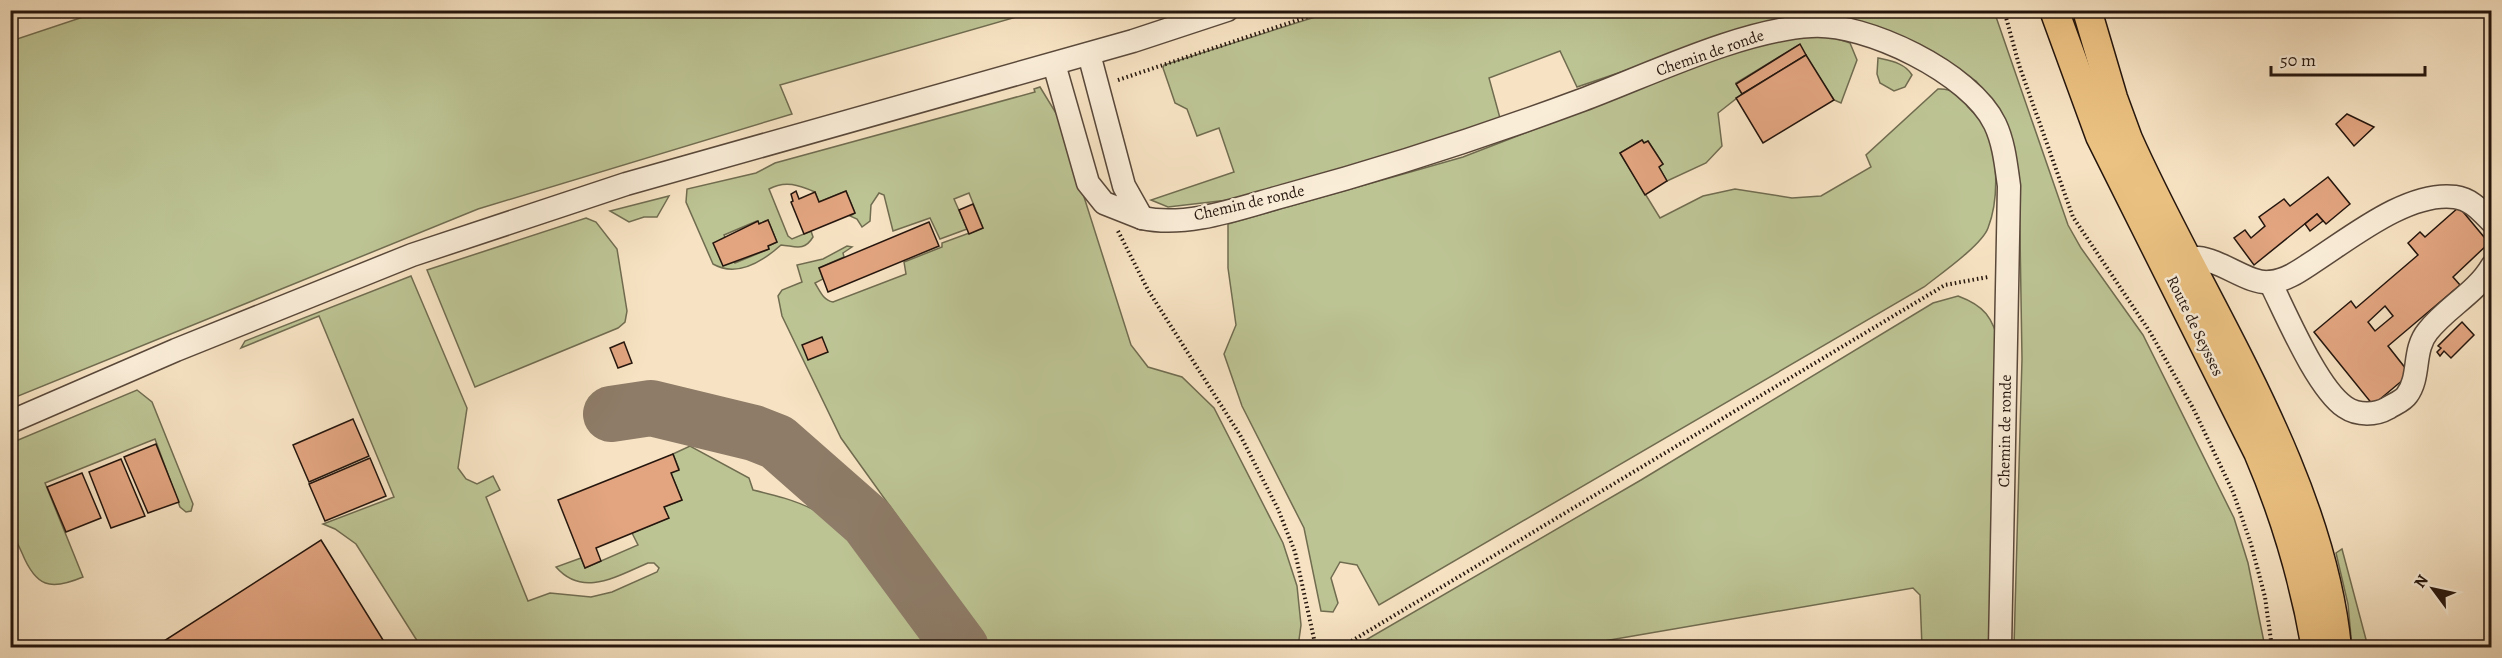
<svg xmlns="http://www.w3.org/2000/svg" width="2502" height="658" viewBox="0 0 2502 658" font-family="Alegreya,serif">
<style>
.green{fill:#bdc494;stroke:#706c50;stroke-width:1.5;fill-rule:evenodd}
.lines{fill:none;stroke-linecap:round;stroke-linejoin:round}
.taxiway{stroke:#8e7c68;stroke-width:56}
.building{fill:#e2a580;stroke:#24150d;stroke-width:1.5;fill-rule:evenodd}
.minor-casing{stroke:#59483a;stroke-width:25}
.major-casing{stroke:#24150d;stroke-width:31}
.path{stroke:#24150d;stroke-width:4;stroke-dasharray:1.5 3;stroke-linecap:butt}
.minor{stroke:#faedd8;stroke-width:22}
.major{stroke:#ecc282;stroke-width:28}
.labels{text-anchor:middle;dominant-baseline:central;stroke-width:5;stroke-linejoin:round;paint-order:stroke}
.street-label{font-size:16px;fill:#24150d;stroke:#faedd8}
</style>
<rect width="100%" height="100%" fill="#f7e3c3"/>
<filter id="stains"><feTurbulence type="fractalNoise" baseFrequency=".00333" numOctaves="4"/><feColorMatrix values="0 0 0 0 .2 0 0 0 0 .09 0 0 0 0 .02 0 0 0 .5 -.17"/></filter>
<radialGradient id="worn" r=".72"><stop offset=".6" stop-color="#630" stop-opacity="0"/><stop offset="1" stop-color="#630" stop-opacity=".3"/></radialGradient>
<g class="green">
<path d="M104,10H1037V11L780,85L792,114L478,209L11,399V41Z"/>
<path d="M1334,11H1994L2068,225L2081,248L2143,335L2234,518L2248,563L2265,647H2014L2022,359L2019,174L1995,104L1976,81L1897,36L1739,32L1577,87L1560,51L1489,78L1500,118L1340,173L1228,200L1168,207L1151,200L1234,172L1219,128L1197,136L1187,109L1175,103L1163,68L1164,65Z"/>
<path d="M1829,36L1850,43L1857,60L1841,103L1834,100L1799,45L1736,83L1742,94L1718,113L1722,146L1706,163L1667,181L1659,167L1663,164L1648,141L1644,143L1642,140L1620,153L1660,218L1703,196L1735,189L1792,198L1821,196L1871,167L1866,155L1938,89C1953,88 1960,96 1968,107C1973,112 1979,118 1983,124C1999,150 1999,200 1988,228C1982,245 1939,275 1924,287L1379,605L1357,565L1340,562L1331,578L1338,603L1333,612L1321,611L1304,528L1242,406L1224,354L1236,325L1228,268V224L1463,157L1770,38Z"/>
<path d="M1878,58C1891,61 1905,63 1912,75L1905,87L1894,91L1880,83L1877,74Z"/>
<path d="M1040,87L1059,118L1131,345L1148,367L1182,377L1214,408L1283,543L1297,586L1301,625L1298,647H1256L1253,645L1249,648L991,647L841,438L782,316L778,296L782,290L802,282L797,265L823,259L847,246L852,247L843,253L844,257L819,268L823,279L815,283C820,291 823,300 833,302L906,274L904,262L942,247V243L983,228L969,193L954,199L967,229L940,239L930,218L893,231L884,195L879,193L871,205L870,221L862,227L857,219L850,216L855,213L846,191L819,202L815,192C799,185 785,180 769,189L788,236L792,239L811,231L813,237C804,252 795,246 781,245C762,262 737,278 713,264L686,202L687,189L756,173L775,163L1035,92L1034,89ZM768,220L777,242L768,246L769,249L735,263L724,235L757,221L759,224Z"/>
<path d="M669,196L657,217H644L629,222L610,211Z"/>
<path d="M586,218L596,222L617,249L627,311L625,322L618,328L475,387L427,270Z"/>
<path d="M411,276L467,408L458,468L466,479L477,484L493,476L500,490L486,497L528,601L550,593L591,597L612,592L657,572L659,568L654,563H648C617,576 583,598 556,567L581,558L585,568L638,545L632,533L668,518L664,507L682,500L671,473L679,469L673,454L690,446L749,478L753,490C774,495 795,500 814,510C856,534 900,608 929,647H421L356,544L335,529L323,524L394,497L319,316L241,348L245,341Z"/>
<path d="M1958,296C1985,306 1992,317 2000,345L1991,647H1922L1920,595L1913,588L1569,647L1352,648L1641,480L1933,303Z"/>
<path d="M137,390L152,402L193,504L191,511L186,512L180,507L155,439L45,483L83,577C50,591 36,587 22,553C18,544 12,533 10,523C7,497 10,469 11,443Z"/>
<path d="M2342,549L2368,647H2352L2348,604L2336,553Z"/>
</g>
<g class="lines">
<path class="taxiway" d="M611,414L651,408L754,433L777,442L868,522L961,648"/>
</g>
<g class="building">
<path d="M1800,44L1806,55L1742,94L1736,84Z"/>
<path d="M1806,55L1834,100L1763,143L1736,98Z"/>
<path d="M2347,114L2374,127L2354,146L2336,124Z"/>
<path d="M1642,140L1644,143L1648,141L1663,164L1659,167L1667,181L1645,195L1620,153Z"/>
<path d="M2328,177L2350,204L2326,224L2317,214L2254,265L2234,238L2245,230L2251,238L2265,226L2259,217L2284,199L2290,206Z"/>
<path d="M796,191L799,199L815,192L819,202L846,191L855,213L804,234L791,202L793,201L791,194Z"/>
<path d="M973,204L983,228L969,234L959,210Z"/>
<path d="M2459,207L2489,243L2453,277L2460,285L2388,346L2410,374L2373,405L2314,332L2351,301L2356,308L2418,255L2408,243L2420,232L2425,237ZM2385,306L2393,316L2375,331L2368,322Z"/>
<path d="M2317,214L2323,221L2310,231L2305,224Z"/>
<path d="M768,220L777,242L768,246L769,249L723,266L713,243L758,221L759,224Z"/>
<path d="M929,222L939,246L828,292L819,268Z"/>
<path d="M2462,322L2474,335L2451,358L2444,351L2440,356L2437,352L2441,348L2438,346Z"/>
<path d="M822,337L828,352L808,360L802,345Z"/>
<path d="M624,342L632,363L618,368L610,348Z"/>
<path d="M353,419L369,456L309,482L293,445Z"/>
<path d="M156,444L179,502L148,513L124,457Z"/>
<path d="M673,454L679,470L671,473L682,500L664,507L669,518L596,548L601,561L585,568L558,500Z"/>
<path d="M370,458L386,496L325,521L309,484Z"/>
<path d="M121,459L145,516L111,528L89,472Z"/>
<path d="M82,473L101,518L66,532L47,487Z"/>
<path d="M321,540L388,648H153Z"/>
</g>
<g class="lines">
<defs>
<g id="minor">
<path d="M1054,64L1088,183L1104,203L1142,218L1124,186L1089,54"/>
<path d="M1142,218C1189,228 1242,207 1287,195C1387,168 1485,136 1582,100C1649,75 1741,30 1811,26C1865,22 1971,73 1995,124C2004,143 2006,165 2009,186L2000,648"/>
<path d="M2175,262C2182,261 2191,258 2198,258C2222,260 2249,285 2271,282C2288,280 2302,269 2316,260C2353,236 2409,191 2455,197C2471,199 2481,211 2492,222"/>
<path d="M2270,282C2286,314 2317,388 2345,407C2358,416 2376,415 2388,408C2394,404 2403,401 2407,395C2421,376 2412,350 2428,331C2447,307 2476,293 2492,266"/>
<path d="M10,422L176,350L412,255L626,184L1133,41L1227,10"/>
</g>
<g id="major">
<path d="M2054,10L2100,136L2258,452C2285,515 2304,579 2316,648"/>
<path d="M2087,10L2113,98L2128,139C2199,299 2320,470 2337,648"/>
</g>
</defs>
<use href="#minor" class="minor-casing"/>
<use href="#major" class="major-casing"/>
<g class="path">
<path d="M2004,10L2019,65L2073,217L2150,332L2193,408L2233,492L2251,544L2265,597L2272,648"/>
<path d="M1118,80L1328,10"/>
<path d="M1118,231L1148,290L1240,435L1278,509L1295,552L1316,648"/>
<path d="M1340,648L1945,285L1988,277"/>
</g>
<use href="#minor" class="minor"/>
<use href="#major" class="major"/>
</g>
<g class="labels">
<g class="street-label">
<text transform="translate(1710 53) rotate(-19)">Chemin de ronde</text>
<text transform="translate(1249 203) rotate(-13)">Chemin de ronde</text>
<text transform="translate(2195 326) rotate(64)">Route de Seysses</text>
<text transform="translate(2005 431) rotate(-89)">Chemin de ronde</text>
</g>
</g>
<rect width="2502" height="658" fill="none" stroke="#f7e3c3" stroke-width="36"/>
<rect x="12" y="12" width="2478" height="634" fill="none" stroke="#24150d" stroke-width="3"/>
<rect x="18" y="18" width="2466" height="622" fill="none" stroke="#24150d" stroke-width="1.5"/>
<g transform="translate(2433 589) rotate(303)" stroke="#faedd8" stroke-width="4.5" paint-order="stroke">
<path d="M0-4.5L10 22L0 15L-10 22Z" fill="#24150d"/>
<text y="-9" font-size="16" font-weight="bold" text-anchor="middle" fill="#24150d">N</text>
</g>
<path d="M2271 66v9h154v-9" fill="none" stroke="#24150d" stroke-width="3"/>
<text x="2280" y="66" font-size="18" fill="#24150d" stroke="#faedd8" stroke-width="4.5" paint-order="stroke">50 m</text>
<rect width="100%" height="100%" filter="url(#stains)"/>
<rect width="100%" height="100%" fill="url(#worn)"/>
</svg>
